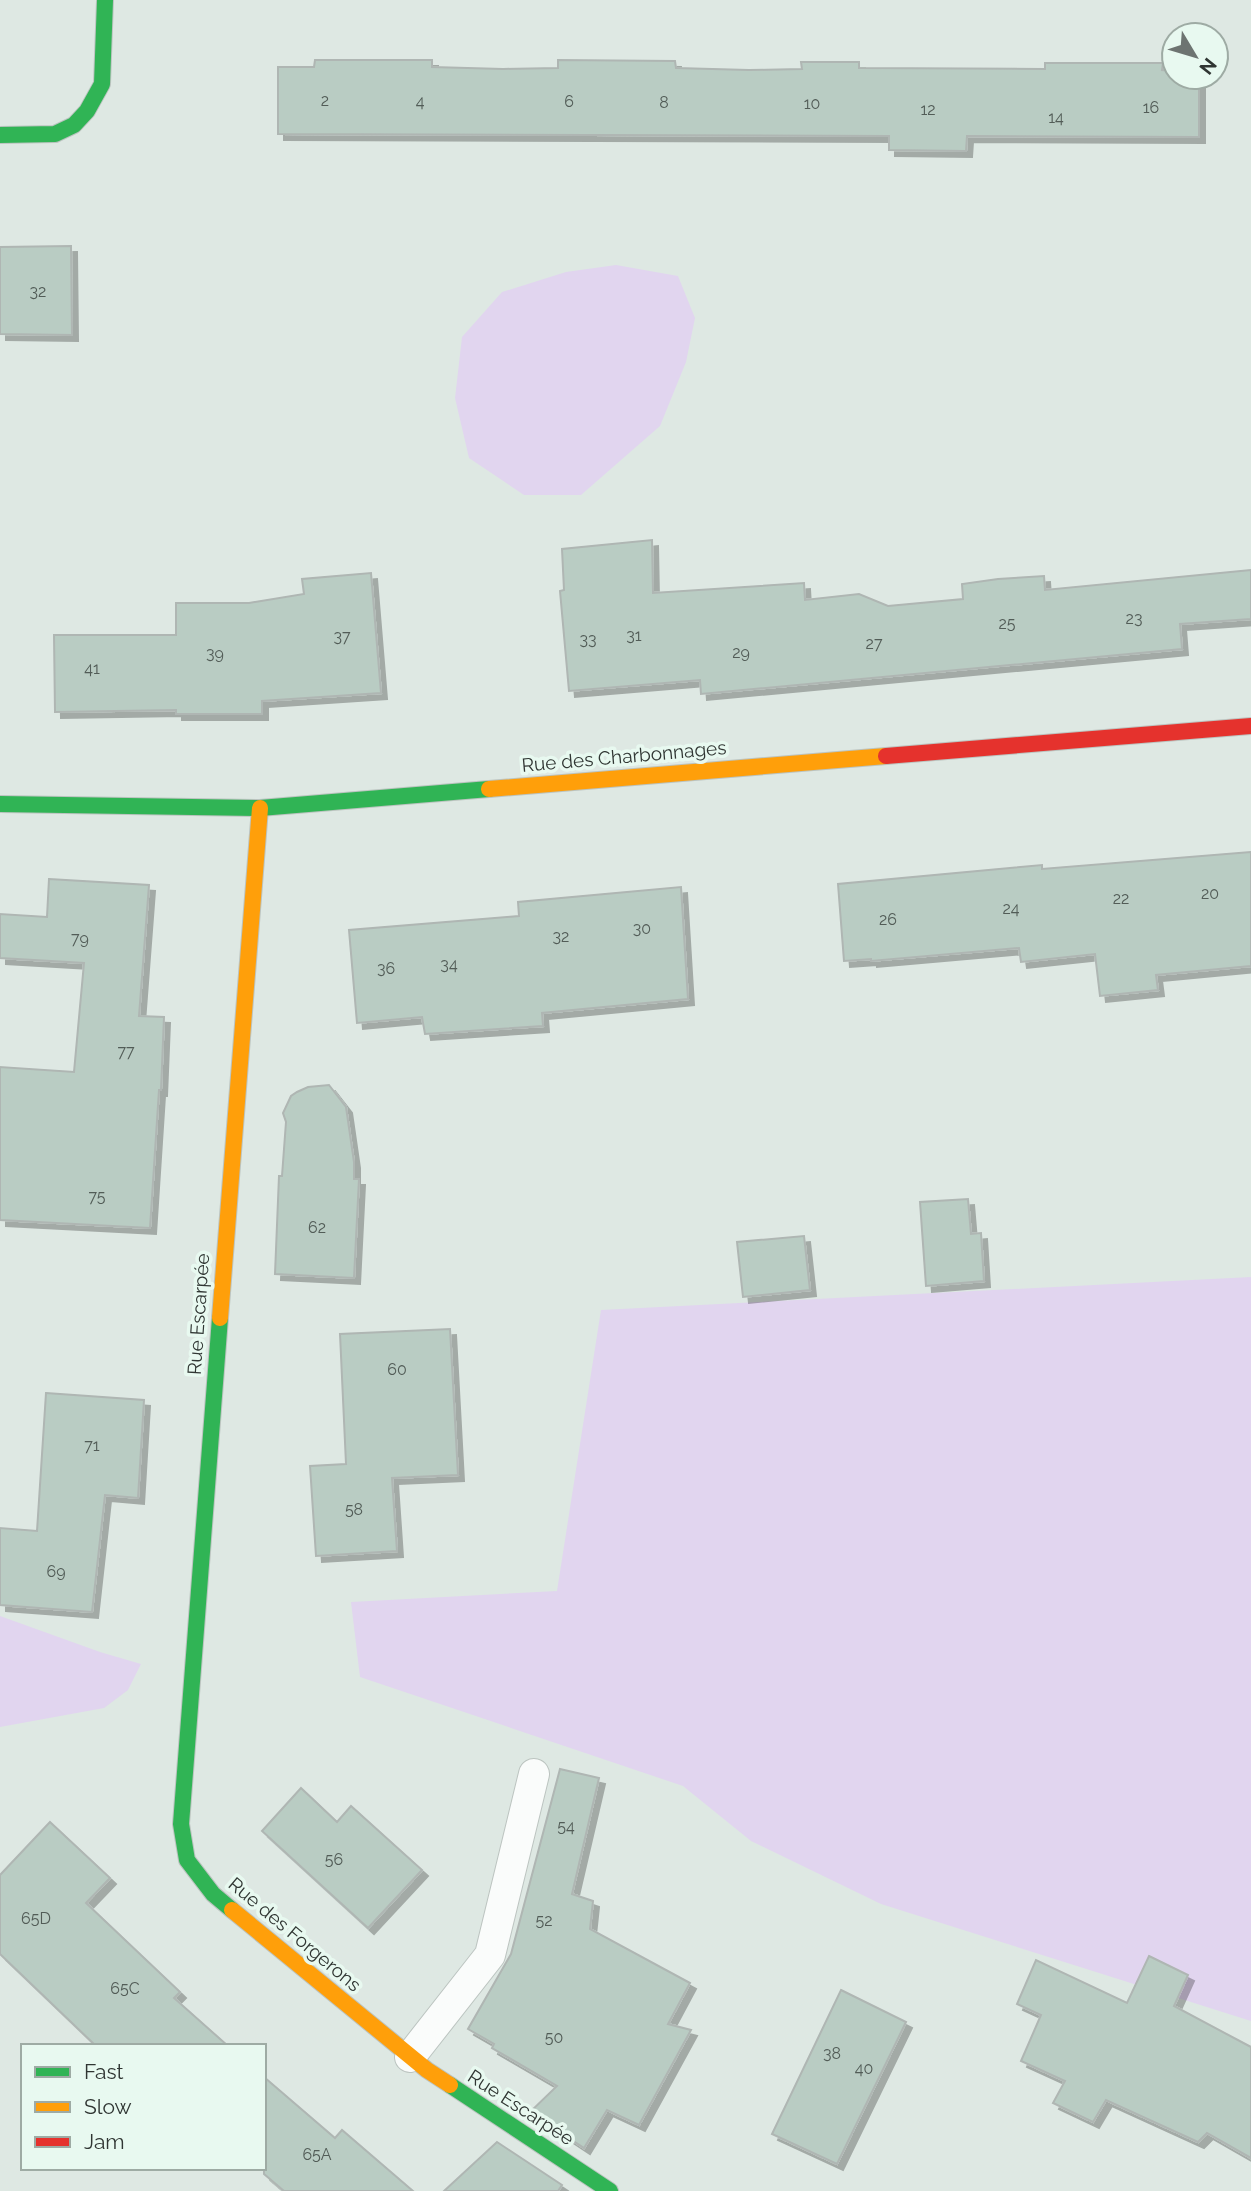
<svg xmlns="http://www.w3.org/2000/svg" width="1251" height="2191" viewBox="0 0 1251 2191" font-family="Raleway,sans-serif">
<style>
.green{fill:#e1d5ef}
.building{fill:#b9ccc3;stroke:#afb6b3;stroke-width:2;filter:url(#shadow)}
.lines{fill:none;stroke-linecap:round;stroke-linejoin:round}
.lane-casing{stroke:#bcc4c0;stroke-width:32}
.fast-casing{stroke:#bcc4c0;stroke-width:18}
.slow-casing{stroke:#bcc4c0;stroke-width:18}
.jam-casing{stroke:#bcc4c0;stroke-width:18}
.lane{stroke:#fafcfb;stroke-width:30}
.fast{stroke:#30b455;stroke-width:16}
.slow{stroke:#ff9f0a;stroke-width:16}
.jam{stroke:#e5322d;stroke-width:16}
.labels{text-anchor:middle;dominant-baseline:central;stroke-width:7;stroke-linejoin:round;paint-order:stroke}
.number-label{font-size:16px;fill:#525c57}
.street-label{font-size:19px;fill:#303633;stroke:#e8f9f0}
</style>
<defs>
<filter id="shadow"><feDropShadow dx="6" dy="6" stdDeviation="0" flood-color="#0004"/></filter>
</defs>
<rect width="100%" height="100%" fill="#dee8e3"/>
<g class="green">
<path d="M616,265L678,276L695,318L686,362L660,426L581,495H524L469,458L455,398L462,337L502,292L566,272Z"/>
<path d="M1251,1277V2021L881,1904L751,1841L683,1786L360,1677L351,1602L557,1591L601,1310Z"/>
<path d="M0,1616L100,1652L141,1664L128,1690L104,1708L0,1727Z"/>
</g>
<g class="building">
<path d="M315,60H432V67L503,69L558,68V60L675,61L676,68L749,70L802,69L801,62H859V68L1045,69V63H1163L1162,70L1174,71V77H1199V137L967,136L966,151L889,150V136L278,134V67H314Z"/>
<path d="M71,246L72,335L0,334V247Z"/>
<path d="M652,540L653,593L804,583L805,600L859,594L888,606L963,599L962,584L998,579L1044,576L1045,590L1251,570V619L1180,624L1182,649L701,694L700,680L569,691L560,591L564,590L562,549Z"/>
<path d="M371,573L381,693L262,701V714H176V710L55,712L54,635H176V603H249L304,594L302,579Z"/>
<path d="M1251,852V966L1156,975L1158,990L1100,996L1095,954L1021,962L1019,948L871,961V959L844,961L838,884L1042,865V869Z"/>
<path d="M49,879L149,885L139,1016L164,1017L161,1090H159L150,1228L0,1220V1067L74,1072L84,963L0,958V914L47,917Z"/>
<path d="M681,887L688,999L542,1013L543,1026L425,1034L422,1017L357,1023L349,930L519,916L518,902Z"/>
<path d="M329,1085L346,1107L354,1162V1179H359L354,1278L275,1274L279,1176H282L286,1122L283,1113L291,1096L297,1092L308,1087Z"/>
<path d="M968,1199L971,1234L981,1233L984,1281L926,1286L920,1202Z"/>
<path d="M804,1236L810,1290L743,1297L737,1242Z"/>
<path d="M450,1329L458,1475L392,1478L397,1551L316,1556L310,1466L346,1464L340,1334Z"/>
<path d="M46,1393L144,1400L138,1498L105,1495L92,1612L0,1605V1528L37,1531Z"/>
<path d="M560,1769L599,1778L572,1894L593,1901L590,1929L690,1983L668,2024L691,2030L639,2125L607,2110L584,2148L530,2112L557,2086L492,2048L494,2044L468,2029L511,1954Z"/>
<path d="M301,1788L337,1822L351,1806L422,1870L368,1928L262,1831Z"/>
<path d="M50,1822L110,1878L86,1903L180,1992L174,1998L228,2046H96L0,1954V1875Z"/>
<path d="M1149,1956L1188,1975L1174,2006L1251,2047V2158L1207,2133L1198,2142L1106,2100L1093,2122L1053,2103L1065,2081L1021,2061L1041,2015L1017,2004L1036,1960L1127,2003Z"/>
<path d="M841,1990L906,2022L837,2164L772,2134Z"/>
<path d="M264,2077L335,2138L342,2130L413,2191H284L264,2174Z"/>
<path d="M497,2142L562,2185L558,2191H444Z"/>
</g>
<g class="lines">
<defs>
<path id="lane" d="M410,2057L490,1955L534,1774"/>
<g id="fast">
<path d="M0,135L55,134L74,125L87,111L102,84L105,0"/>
<path d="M0,804L260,808L489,789"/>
<path d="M220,1318L181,1824L187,1860L213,1894L232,1910"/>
<path d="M450,2085L610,2191"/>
</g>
<g id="slow">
<path d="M489,789L886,756"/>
<path d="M220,1318L260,808"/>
<path d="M232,1910L427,2070L450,2085"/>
</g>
<path id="jam" d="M886,756L1251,726"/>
</defs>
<use href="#lane" class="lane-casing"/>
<use href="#fast" class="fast-casing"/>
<use href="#slow" class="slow-casing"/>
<use href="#jam" class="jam-casing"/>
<use href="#lane" class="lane"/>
<use href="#fast" class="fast"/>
<use href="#slow" class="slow"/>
<use href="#jam" class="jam"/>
</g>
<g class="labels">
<g class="number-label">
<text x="325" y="100">2</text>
<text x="420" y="101">4</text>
<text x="569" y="101">6</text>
<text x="664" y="102">8</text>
<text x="812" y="103">10</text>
<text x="1151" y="107">16</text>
<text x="928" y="109">12</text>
<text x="1056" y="117">14</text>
<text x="38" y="291">32</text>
<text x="1134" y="618">23</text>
<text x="1007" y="623">25</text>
<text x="634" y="635">31</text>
<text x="342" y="636">37</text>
<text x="588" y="639">33</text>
<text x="874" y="643">27</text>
<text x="741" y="652">29</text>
<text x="215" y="653">39</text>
<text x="92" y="668">41</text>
<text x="1210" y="893">20</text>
<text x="1121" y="898">22</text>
<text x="1011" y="908">24</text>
<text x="888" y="919">26</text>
<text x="642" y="928">30</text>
<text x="561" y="936">32</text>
<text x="80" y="938">79</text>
<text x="449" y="964">34</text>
<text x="386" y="968">36</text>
<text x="126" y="1051">77</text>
<text x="97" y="1196">75</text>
<text x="317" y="1227">62</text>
<text x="397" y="1369">60</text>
<text x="92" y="1445">71</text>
<text x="354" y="1509">58</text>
<text x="56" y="1571">69</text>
<text x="566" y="1826">54</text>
<text x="334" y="1859">56</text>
<text x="36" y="1918">65D</text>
<text x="544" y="1920">52</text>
<text x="125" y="1988">65C</text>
<text x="554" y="2037">50</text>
<text x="832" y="2053">38</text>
<text x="864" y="2068">40</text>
<text x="317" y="2154">65A</text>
</g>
<g class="street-label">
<text transform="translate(624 756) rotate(-5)">Rue des Charbonnages</text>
<text transform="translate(198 1314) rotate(-86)">Rue Escarpée</text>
<text transform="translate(295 1934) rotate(40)">Rue des Forgerons</text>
<text transform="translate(521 2107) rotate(33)">Rue Escarpée</text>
</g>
</g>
<rect x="21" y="2044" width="245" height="126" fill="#e8f9f0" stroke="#9eaba4" stroke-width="2"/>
<rect x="35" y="2067" width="35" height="10" fill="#30b455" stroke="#9eaba4" stroke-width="2"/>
<text x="84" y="2079" font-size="21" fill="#303633">Fast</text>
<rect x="35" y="2102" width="35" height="10" fill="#ff9f0a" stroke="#9eaba4" stroke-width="2"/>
<text x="84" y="2114" font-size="21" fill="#303633">Slow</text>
<rect x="35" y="2137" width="35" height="10" fill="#e5322d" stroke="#9eaba4" stroke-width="2"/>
<text x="84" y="2149" font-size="21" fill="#303633">Jam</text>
<g transform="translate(1195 56) rotate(128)"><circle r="33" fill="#e8f9f0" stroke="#9eaba4" stroke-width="2"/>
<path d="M0-5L12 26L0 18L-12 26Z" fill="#6d7471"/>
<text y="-10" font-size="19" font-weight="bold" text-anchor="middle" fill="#303633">N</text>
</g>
</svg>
